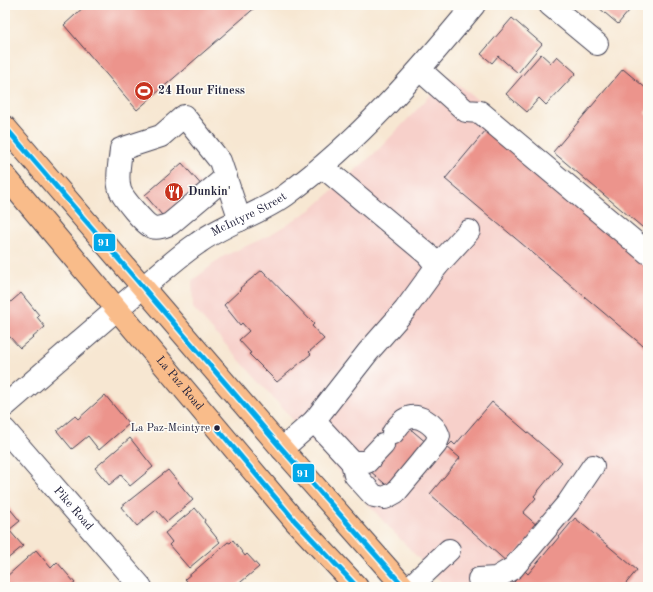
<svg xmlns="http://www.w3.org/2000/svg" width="653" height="592" viewBox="0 0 653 592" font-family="'Old Standard TT',serif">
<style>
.built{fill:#f7d0ca}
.building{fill:#ec948c}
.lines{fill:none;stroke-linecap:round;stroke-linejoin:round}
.minor-casing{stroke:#424052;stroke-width:24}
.major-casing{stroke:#424052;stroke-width:24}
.minor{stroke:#fff;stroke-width:22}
.major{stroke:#f9bc8a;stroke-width:22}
.bus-1-casing{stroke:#fdfcf7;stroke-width:8}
.bus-1{stroke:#02a8e9;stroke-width:5}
.bus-dot{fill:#22223b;stroke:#fdfcf7;stroke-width:1.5}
.labels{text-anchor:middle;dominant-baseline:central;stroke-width:3;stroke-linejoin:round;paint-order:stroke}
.bus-label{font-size:11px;fill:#22223b;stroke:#fdfcf7;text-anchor:end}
.poi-label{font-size:12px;font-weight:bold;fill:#22223b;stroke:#fdfcf7;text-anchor:start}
.street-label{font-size:12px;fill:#22223b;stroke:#fdfcf7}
.line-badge{stroke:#fdfcf7;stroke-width:1.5}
.badge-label{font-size:11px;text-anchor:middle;font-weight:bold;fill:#fff}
</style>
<rect width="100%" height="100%" fill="#fdfcf7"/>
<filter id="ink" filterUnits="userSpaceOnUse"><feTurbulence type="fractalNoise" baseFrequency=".025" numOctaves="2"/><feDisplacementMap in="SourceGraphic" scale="8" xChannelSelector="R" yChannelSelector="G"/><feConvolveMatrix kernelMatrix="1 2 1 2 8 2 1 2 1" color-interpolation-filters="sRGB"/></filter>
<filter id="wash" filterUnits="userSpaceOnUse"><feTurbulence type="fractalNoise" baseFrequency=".012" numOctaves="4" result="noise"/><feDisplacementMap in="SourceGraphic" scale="16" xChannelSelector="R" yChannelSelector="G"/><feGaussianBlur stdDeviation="0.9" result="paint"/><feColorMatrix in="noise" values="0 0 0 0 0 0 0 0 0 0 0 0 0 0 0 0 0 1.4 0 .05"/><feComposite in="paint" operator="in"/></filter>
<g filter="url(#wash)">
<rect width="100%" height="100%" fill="#f7e7d2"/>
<path class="built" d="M449,76L648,243V584L646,587H446L384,522L193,308L192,281L222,257L268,236L312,209L378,150Z"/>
<g id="blocks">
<g class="building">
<path d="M86,5H258L137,110L64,25Z"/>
<path d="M600,5H634L618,24L598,7Z"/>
<path d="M512,18L542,44L518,73L498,56L492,63L481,54Z"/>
<path d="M541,54L551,63L557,56L576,73L546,105L539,98L527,112L506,94Z"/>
<path d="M623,69L648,90V109L645,113L648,116V232L553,152Z"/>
<path d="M486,130L648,266V350L445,179Z"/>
<path d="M182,163L204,188L167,221L145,195Z"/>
<path d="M262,270L314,324L312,326L324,339L309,352L311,354L277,382L249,354L251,353L239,340L249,331L242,323L240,325L224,305L241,289L240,288Z"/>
<path d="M21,293L39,315L37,317L45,327L20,348L9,336L5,340V307Z"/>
<path d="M105,395L129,424L99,450L88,436L72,449L57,431L75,416L78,419Z"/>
<path d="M492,402L562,462L534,496L536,498L523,513L539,527L508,563L430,494L460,458L447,447L452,442L455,445Z"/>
<path d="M407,426L428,444L391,489L370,471Z"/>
<path d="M130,438L153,467L130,486L121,475L109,485L95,468Z"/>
<path d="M168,470L193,500L167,522L156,510L137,526L121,507Z"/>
<path d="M5,503L20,521L9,530L23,546L5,561Z"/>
<path d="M195,508L205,520L204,522L220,542L189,568L169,545L172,542L165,533Z"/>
<path d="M575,518L637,570L623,587H510L524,570L528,574Z"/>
<path d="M233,540L245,556L247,554L259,567L235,587H192L185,579L228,542L230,543Z"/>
<path d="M36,550L51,568L57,562L75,583L70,587H5V578Z"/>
</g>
</g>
</g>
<g filter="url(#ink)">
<use href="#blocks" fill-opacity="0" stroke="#424052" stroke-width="1"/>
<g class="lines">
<defs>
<g id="minor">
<path d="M550,5L597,44"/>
<path d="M420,70L466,111L480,112L648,253"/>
<path d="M323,167L427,254L437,266"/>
<path d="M226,177L170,224C165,226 158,229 152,227C145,225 122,197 120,190C116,177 120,162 121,149L161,136L184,116L220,161L240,220"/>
<path id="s1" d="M5,406C52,365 99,324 147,284C164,270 180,255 198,243C225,223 258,215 286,195C359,141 417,74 474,5"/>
<path d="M314,421L352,462"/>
<path id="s2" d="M5,430L141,587"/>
<path d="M383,445L367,462H352L355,475L374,496L385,498L396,492L436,444L439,436C435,425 418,412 406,419C401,421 396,429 393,433"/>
<path d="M282,449L314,421L368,352L405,310L437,266L469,231"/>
<path d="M479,579L496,578L513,568L568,503L593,466"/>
<path d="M410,587L449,550"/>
</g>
<g id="major">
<path d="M5,127L282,449L404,587"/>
<path id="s3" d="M5,176L295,521L357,587"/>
</g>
</defs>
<use href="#minor" class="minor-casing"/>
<use href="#major" class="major-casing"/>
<use href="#minor" class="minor"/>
<use href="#major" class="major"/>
<defs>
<g id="bus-1">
<path d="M5,127L282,449L404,587"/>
<path d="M217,428L295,521L357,587"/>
</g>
</defs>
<use href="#bus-1" class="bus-1-casing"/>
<use href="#bus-1" class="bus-1"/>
</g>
</g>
<defs>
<symbol id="stadium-disc" viewBox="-11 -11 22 22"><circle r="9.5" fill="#c8321e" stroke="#fdfcf7"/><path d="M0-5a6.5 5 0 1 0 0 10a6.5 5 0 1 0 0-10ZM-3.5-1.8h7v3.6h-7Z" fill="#fff"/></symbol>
<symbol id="restaurant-disc" viewBox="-11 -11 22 22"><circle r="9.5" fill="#c8321e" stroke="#fdfcf7"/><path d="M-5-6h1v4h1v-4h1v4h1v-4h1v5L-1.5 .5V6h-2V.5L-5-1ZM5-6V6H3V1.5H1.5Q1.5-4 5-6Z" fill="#fff"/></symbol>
</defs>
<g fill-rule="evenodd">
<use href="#stadium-disc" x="133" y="80" width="22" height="22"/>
<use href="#restaurant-disc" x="163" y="181" width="22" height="22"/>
</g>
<circle class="bus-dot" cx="217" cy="428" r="3.5"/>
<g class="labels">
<g class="bus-label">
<text x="210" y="428">La Paz-Mcintyre</text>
</g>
<g class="poi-label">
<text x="158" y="91">24 Hour Fitness</text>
<text x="188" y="192">Dunkin'</text>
</g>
<g class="street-label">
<text stroke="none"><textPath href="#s1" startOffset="311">McIntyre Street</textPath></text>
<text stroke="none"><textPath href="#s3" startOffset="271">La Paz Road</textPath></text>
<text stroke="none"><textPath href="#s2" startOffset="104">Pike Road</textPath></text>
</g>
</g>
<g class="line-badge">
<rect x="93" y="233" width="23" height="19" rx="4" fill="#02a8e9"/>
<rect x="292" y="463" width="23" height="20" rx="4" fill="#02a8e9"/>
</g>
<g class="badge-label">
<text x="104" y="246">91</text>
<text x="303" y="477">91</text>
</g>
<rect width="653" height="592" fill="none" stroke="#fdfcf7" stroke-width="20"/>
</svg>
